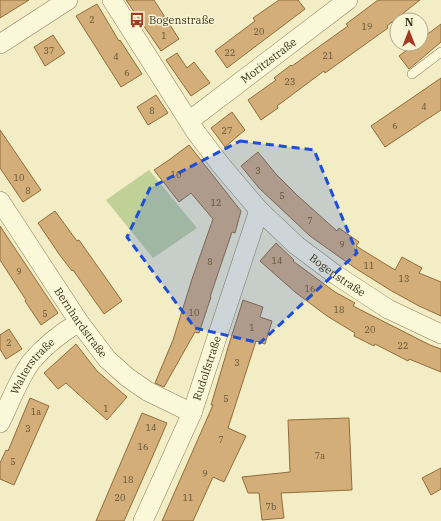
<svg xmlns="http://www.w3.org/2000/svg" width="441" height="521" viewBox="0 0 441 521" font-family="'IBM Plex Serif',serif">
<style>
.green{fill:#c0d197}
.building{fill:#d3ae78;stroke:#906d3d}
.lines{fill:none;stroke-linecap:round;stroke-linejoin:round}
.service-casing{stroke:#8e7f59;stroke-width:10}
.minor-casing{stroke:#8e7f59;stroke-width:20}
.service{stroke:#fbf7d9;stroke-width:9}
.minor{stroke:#fbf7d9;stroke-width:19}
.marked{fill:#1d4ed8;fill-opacity:0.2;stroke:#1d4ed8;stroke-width:3;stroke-dasharray:8 5;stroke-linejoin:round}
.labels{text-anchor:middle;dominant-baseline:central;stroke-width:3;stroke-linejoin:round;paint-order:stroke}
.number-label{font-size:9px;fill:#625234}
.poi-label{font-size:11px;fill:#3d331e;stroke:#f8f5d5;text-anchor:start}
.street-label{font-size:11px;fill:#3d331e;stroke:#f8f5d5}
</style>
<rect width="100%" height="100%" fill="#f2edc5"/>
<path class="green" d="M149,170L197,228L153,258L106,200Z"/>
<g class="building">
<path d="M0,0H29L0,18Z"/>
<path d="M126,0H154L179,39L161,51Z"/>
<path d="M279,0H298L305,9L227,68L215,51L255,21L253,18Z"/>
<path d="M378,0H420L387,26L388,28L325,73L324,71L277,106L278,108L261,120L248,100L276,80L274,78L291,65L292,66L348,26L346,24Z"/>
<path d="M97,4L119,41L120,40L142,74L121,87L76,16Z"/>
<path d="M441,24V42L409,69L399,56L415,44H421V39Z"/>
<path d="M53,35L65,53L45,66L34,47Z"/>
<path d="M177,53L187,68L194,62L210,83L191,96L166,60Z"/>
<path d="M441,78V110L385,147L371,126Z"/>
<path d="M156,95L168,113L148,125L137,107Z"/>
<path d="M232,112L245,130L225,147L211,128Z"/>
<path d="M0,130L41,190L23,202L0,168Z"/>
<path d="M189,145L241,211L235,233L232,232L210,297H211L199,333L195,332L164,387L155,383L173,340L193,276L213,219L191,193L179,202L154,170L169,160Z"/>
<path d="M258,152L275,173L298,196L337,231L339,228L359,242L356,246L395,270L402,257L422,268L419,273L441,282V316L419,306L390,290L355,268L310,236L259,188L241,166Z"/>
<path d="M55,211L77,241L79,240L122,301L104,314L73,270L72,271L59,254L38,223Z"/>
<path d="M0,226L58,313L41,325L25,301L26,300L0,260Z"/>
<path d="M276,243L294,260L293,261L335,292L355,303L353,306L430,345L441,349V372L409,359L408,361L375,344L374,346L354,336L355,333L327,316L295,292L260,261Z"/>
<path d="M243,300L263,307L260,317L272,321L265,344L256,341L228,428L246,436L224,482L213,477L193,521H162L213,405H211L230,341Z"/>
<path d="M9,329L22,349L6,359L0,349V335Z"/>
<path d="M76,344L97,371L127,397L107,420L66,383L58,389L44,373Z"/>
<path d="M30,398L49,406L14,485L0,479V463L6,450L8,451Z"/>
<path d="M142,413L167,423L151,460L124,521H96Z"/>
<path d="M349,418L352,490L281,493L284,518L262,520L259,493H248L242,477L290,472L288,420Z"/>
<path d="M441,468V489L431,495L422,478Z"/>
</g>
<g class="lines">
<defs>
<path id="service" d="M412,74L441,52"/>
<g id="minor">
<path id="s1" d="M112,0L195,131L220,164L259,210L296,245L336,275L388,309L441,334"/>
<path d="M0,44L68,0"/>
<path id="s2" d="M189,121L348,0"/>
<path id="s3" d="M0,201L79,322L107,359L127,377L147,391L192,413"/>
<path id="s4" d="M0,423C10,403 18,380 31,362C45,345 61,333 79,322"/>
<path id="s5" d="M143,521L192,413L259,210"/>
</g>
</defs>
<use href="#service" class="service-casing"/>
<use href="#minor" class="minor-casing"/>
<use href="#service" class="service"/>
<use href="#minor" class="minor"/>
</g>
<path class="marked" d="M240,141L314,150L357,253L260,343L195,328L127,237L150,188Z"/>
<defs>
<symbol id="bus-bare" viewBox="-9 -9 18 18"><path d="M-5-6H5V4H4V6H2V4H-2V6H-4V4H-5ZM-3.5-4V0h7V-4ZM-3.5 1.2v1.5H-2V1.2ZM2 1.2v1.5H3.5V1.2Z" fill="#a33a24" stroke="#f8f5d5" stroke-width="2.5" paint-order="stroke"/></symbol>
</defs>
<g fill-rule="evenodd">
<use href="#bus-bare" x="126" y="9" width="22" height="22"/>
</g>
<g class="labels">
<g class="number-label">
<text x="92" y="19">2</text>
<text x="367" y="26">19</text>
<text x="259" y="31">20</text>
<text x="164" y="35">1</text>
<text x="49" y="50">37</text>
<text x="230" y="52">22</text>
<text x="328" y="55">21</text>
<text x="116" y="56">4</text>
<text x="127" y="72">6</text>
<text x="290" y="81">23</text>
<text x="424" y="106">4</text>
<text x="152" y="110">8</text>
<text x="395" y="125">6</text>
<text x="227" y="130">27</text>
<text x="258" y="170">3</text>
<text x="176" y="174">10</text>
<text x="19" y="177">10</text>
<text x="28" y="190">8</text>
<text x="282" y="195">5</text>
<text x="216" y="202">12</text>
<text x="310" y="220">7</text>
<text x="342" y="244">9</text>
<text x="277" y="260">14</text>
<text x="210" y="261">8</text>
<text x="369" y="265">11</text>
<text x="19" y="271">9</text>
<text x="404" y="278">13</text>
<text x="310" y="288">16</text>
<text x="339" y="309">18</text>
<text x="194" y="312">10</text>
<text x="45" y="313">5</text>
<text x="252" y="327">1</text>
<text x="370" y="329">20</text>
<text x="9" y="342">2</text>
<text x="403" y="345">22</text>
<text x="237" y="362">3</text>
<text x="226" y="398">5</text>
<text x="106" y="408">1</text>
<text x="36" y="411">1a</text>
<text x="151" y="427">14</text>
<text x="28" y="428">3</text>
<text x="221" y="439">7</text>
<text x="143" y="446">16</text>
<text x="320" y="455">7a</text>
<text x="13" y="461">5</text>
<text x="205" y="473">9</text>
<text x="128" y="479">18</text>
<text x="120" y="497">20</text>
<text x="188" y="497">11</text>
<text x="271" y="506">7b</text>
</g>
<g class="poi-label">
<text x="149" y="20">Bogenstraße</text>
</g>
<g class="street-label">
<text stroke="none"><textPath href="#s2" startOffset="100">Moritzstraße</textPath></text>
<text stroke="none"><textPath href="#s1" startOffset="359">Bogenstraße</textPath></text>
<text stroke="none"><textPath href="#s3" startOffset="146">Bernhardstraße</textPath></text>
<text stroke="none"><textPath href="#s4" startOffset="66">Walterstraße</textPath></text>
<text stroke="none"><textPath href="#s5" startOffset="166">Rudolfstraße</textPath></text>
</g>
</g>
<g transform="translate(409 32)"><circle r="19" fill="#f8f5d5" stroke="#ada78c"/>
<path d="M0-3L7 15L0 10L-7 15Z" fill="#a33a24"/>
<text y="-6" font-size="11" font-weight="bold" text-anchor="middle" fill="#3d331e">N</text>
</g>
</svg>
